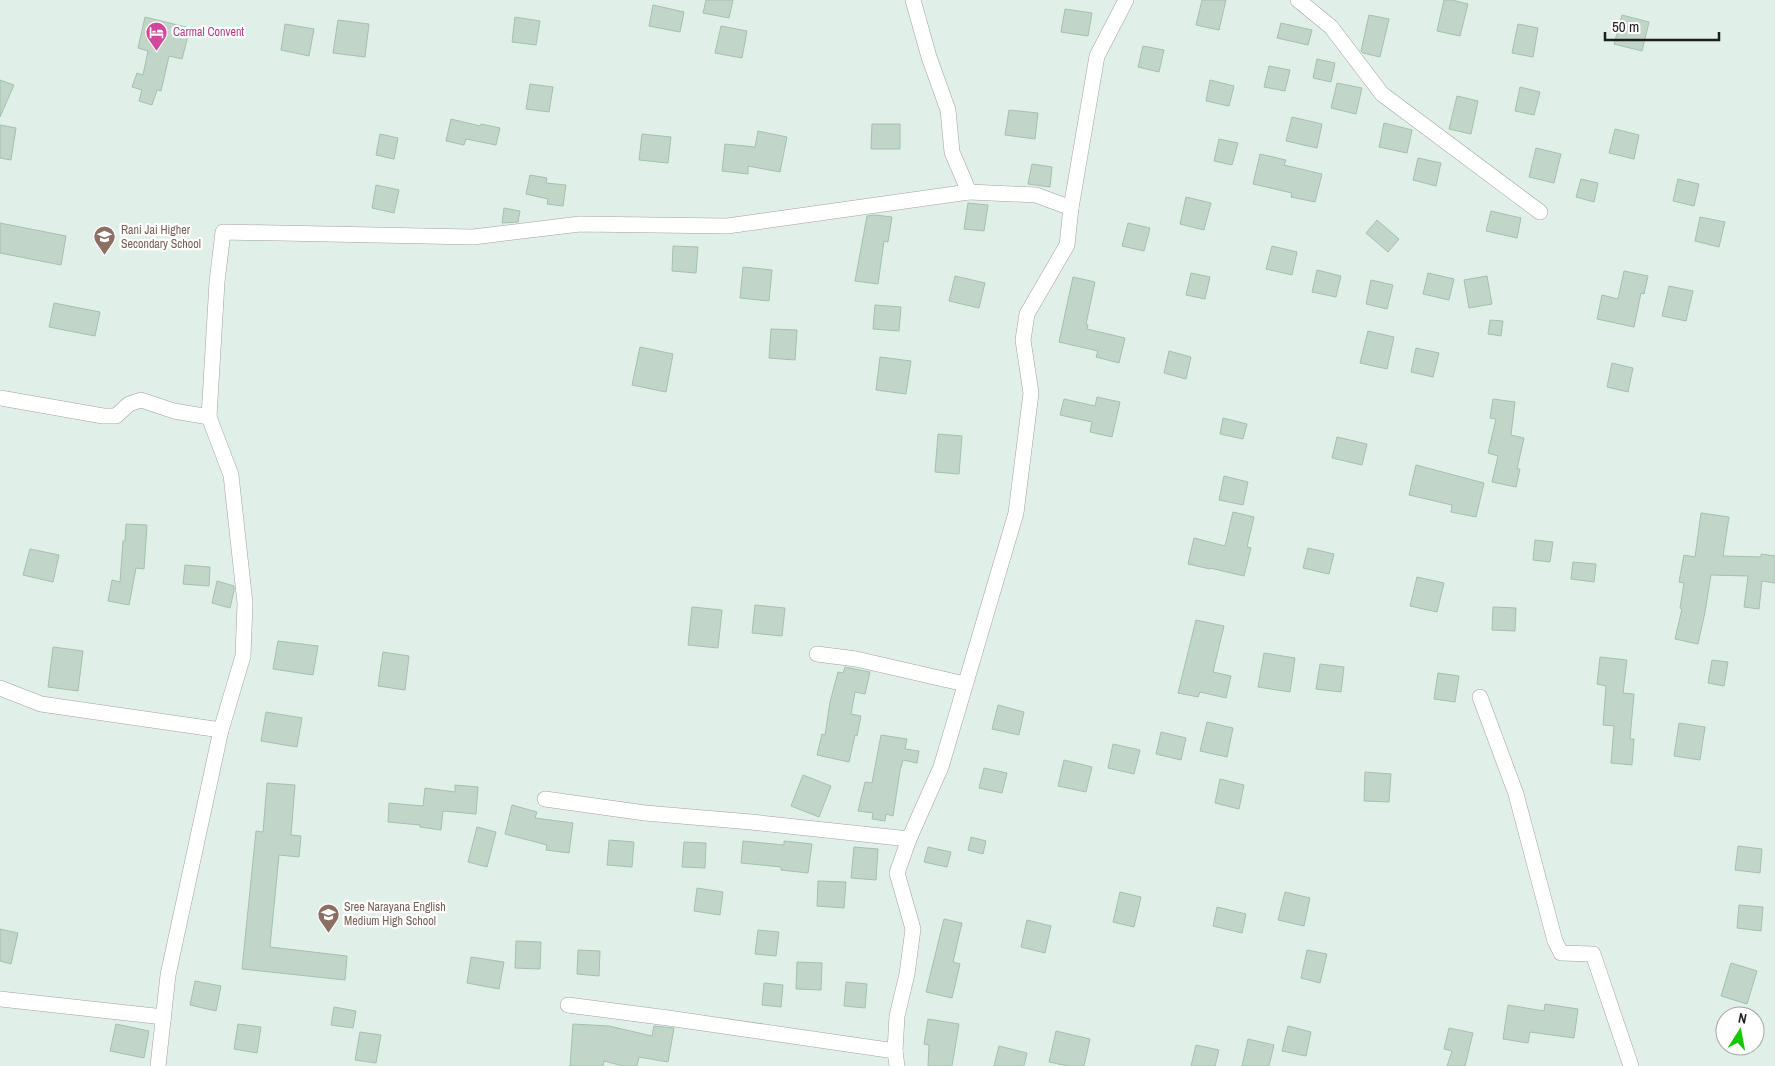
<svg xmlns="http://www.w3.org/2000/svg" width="1775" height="1066" viewBox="0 0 1775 1066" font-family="'Archivo Narrow',sans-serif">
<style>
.building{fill:#c1d6c8;stroke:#a2c2ad}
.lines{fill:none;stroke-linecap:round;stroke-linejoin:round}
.minor-casing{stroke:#a1a1a1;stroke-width:16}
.minor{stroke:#fff;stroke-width:15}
.labels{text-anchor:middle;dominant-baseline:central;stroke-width:4.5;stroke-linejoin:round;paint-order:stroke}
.hotel-label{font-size:12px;fill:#b23c85;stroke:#fff;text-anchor:start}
.education-label{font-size:12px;fill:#785e54;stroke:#fff;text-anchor:start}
</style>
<rect width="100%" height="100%" fill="#e1efe9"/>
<g class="building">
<path d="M706,0H733L729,18L703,13Z"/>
<path d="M1202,0H1226L1219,30L1196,25Z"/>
<path d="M1444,0H1452L1468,4L1460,36L1437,31Z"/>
<path d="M653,5L684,12L680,32L649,26Z"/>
<path d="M1065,9L1092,13L1088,36L1061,32Z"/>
<path d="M1369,15L1389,19L1380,57L1363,53L1361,51Z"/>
<path d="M1622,15L1649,22L1642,51L1614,44Z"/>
<path d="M145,17L190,28L182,59L169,56L161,91L157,90L152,105L139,101L142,90L132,87L137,73L143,75L148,51L138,48Z"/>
<path d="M515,17L540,21L536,45L512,42Z"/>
<path d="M338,20L369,24L365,57L333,53Z"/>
<path d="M1281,23L1312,30L1308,45L1277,38Z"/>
<path d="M285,24L314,29L309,56L281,50Z"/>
<path d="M1518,24L1538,28L1533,57L1512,53Z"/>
<path d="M721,26L747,31L742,58L715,53Z"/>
<path d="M1143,46L1164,50L1159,72L1138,67Z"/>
<path d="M1317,59L1335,63L1331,82L1313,78Z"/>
<path d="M1269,66L1290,70L1285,91L1264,87Z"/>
<path d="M0,80L14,85L0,117Z"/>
<path d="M1210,80L1234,86L1229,106L1206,101Z"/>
<path d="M1337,83L1362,88L1356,114L1331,108Z"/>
<path d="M530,84L553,87L549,112L526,109Z"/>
<path d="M1520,87L1540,92L1534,115L1515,111Z"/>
<path d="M1457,96L1478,101L1471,134L1449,129Z"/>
<path d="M1009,110L1038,113L1035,139L1005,135Z"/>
<path d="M1292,117L1322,124L1317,148L1286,141Z"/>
<path d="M451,119L480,126L481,124L500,128L496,145L466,139L464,145L446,141Z"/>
<path d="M1384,123L1412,130L1407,153L1379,147Z"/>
<path d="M872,124H900V149H871Z"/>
<path d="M0,125L16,128L11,160L0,158Z"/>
<path d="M1615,129L1639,135L1634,159L1609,153Z"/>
<path d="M758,131L787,137L780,172L748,166V174L722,171L725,144L755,147Z"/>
<path d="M380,134L398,138L394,159L376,155Z"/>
<path d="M642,134L671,137L668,163L639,160Z"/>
<path d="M1219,139L1238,143L1232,165L1214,161Z"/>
<path d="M1536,148L1561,154L1554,183L1529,177Z"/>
<path d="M1260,154L1286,160L1284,165L1322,174L1315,202L1291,197L1292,193L1253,184Z"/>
<path d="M1418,158L1441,163L1436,186L1413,180Z"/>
<path d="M1032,164L1052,167L1050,187L1028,184Z"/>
<path d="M530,175L547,178L546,183L566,185L563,206L547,204L548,199L526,194Z"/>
<path d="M1581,179L1598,183L1594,202L1576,197Z"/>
<path d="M1678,179L1699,184L1694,206L1673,201Z"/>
<path d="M376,185L399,190L394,213L372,208Z"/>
<path d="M1186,197L1211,203L1204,230L1180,224Z"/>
<path d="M968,203L988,205L984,231L964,229Z"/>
<path d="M504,208L520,211L518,222L502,223Z"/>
<path d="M1491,211L1521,218L1517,238L1486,231Z"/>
<path d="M875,215L892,217L888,242L884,241L878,284L855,281L867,216Z"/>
<path d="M1700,217L1725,222L1719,247L1695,241Z"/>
<path d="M1377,220L1399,239L1388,252L1366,233Z"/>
<path d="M0,223L66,236L61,265L0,253Z"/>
<path d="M1128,223L1150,228L1144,251L1122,246Z"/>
<path d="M673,246L698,247L696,273L672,271Z"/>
<path d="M1272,246L1297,252L1292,275L1266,269Z"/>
<path d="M743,267L772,270L769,301L740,298Z"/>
<path d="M1317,270L1341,276L1336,297L1312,292Z"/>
<path d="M1624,271L1648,276L1644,294L1641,293L1634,327L1597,319L1602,295L1618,299Z"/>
<path d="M1191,273L1210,277L1205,299L1186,295Z"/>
<path d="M1428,273L1454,279L1449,300L1423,294Z"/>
<path d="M955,276L985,283L979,308L949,301Z"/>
<path d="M1487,276L1492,304L1469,308L1464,280Z"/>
<path d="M1073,277L1095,282L1086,324L1088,325L1087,329L1125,338L1119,363L1096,357L1098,351L1059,342Z"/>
<path d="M1371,280L1393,285L1387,309L1366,304Z"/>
<path d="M1669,286L1693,291L1686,321L1662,316Z"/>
<path d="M54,303L100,312L95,336L49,327Z"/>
<path d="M875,305L901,307L899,331L873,329Z"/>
<path d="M1490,320L1503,321L1501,336L1488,334Z"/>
<path d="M771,329L797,330L795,360L769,358Z"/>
<path d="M1368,331L1394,337L1387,369L1360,363Z"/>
<path d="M640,347L673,354L666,392L632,385Z"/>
<path d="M1416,348L1439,353L1433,377L1411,372Z"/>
<path d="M1169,351L1191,357L1186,379L1164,373Z"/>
<path d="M880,357L911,361L906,394L876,390Z"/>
<path d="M1612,363L1633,368L1628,392L1607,387Z"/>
<path d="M1097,397L1120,402L1112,437L1090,432L1092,422L1060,415L1064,399L1095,406Z"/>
<path d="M1493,399L1515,402L1511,435L1524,438L1517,469H1520L1516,487L1492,482L1498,456L1488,453L1496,419L1490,418Z"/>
<path d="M1223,418L1247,424L1243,439L1220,434Z"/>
<path d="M938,434L962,436L959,474L935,472Z"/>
<path d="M1337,437L1367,444L1362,465L1332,458Z"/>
<path d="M1416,465L1484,483L1476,517L1451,512L1452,505L1409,495Z"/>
<path d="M1224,476L1248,482L1243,505L1219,500Z"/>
<path d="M1233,512L1254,517L1247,547L1251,548L1244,576L1210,568V569L1188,564L1194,538L1225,546Z"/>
<path d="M1701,513L1729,517L1723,556L1761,557V554L1775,556V583L1762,581L1759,609L1744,607L1748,576L1711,575L1705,612L1698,644L1675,639L1682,609L1680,608L1684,583L1679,582L1684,555L1695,557Z"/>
<path d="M126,524L147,525L144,569L136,568L129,605L108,601L112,580L120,582L123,541H125Z"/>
<path d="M1535,540L1553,542L1550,562L1533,560Z"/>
<path d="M1308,548L1334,554L1329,574L1303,568Z"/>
<path d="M30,549L59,555L53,582L23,575Z"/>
<path d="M1573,562L1596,564L1594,582L1571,579Z"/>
<path d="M185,565L210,567L209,586L183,584Z"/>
<path d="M1417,577L1444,583L1437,612L1410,606Z"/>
<path d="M217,581L234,586V591L230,608L212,603Z"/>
<path d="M755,605L785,608L782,636L752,633Z"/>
<path d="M692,607L722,610L718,648L688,645Z"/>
<path d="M1493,607L1516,608L1515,631L1492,630Z"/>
<path d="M1196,620L1224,626L1213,672L1231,676L1226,698L1200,692L1198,697L1178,693Z"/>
<path d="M278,641L318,646L313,675L273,669Z"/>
<path d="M53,647L83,651L78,691L48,687Z"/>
<path d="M383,652L409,656L405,690L378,686Z"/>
<path d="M1264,653L1295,658L1290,692L1258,687Z"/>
<path d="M1600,657L1627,660L1623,693L1634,694L1630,739H1634L1632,765L1611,763L1614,726L1603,725L1606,686L1597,684Z"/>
<path d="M1712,660L1728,662L1724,686L1708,683Z"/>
<path d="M1320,664L1344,667L1341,692L1316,689Z"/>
<path d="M845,667L870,672L865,694L855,692L851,714L861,716L857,736L855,735L849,762L817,755L822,734L825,735L830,702L838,672L843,673Z"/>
<path d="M1438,673L1459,676L1455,702L1434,699Z"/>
<path d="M998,705L1024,712L1019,735L992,729Z"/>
<path d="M266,712L302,718L297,747L261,741Z"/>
<path d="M1207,722L1233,728L1227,757L1200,751Z"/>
<path d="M1679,723L1705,727L1700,760L1674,756Z"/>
<path d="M1161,732L1186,738L1181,760L1156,754Z"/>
<path d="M881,735L907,739L905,749L919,751L917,763L903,760L900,771L893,816L886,814L885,821L872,819L873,813L858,811L865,782L872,783Z"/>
<path d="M1113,744L1140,750L1134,774L1108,768Z"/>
<path d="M1064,760L1092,767L1086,792L1058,786Z"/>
<path d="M984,768L1007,773L1002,793L979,788Z"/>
<path d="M1365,772L1391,774L1389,802L1364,801Z"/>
<path d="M803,775L831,786L819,817L791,806Z"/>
<path d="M1220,779L1244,785L1239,809L1215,803Z"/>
<path d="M267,783L295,785L291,835L301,836L299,857L279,855L270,947L347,956L345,980L242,969L256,831L263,832Z"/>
<path d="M455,785L478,787L476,814L443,811L441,830L420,827V825L388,822L389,803L423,806L425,788L455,792Z"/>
<path d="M512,805L537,812L535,818L573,823L569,853L546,850L547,845L505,834Z"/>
<path d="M477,827L496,832L487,867L468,862Z"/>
<path d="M971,837L986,841L983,854L968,850Z"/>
<path d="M609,840L634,842L632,867L607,865Z"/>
<path d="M743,841L784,845V841L812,844L808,873L781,870V867L741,863Z"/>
<path d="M684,842L706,843L705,868L682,867Z"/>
<path d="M1738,846L1762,849L1760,873L1735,870Z"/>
<path d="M854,847L878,849L876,880L851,878Z"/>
<path d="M928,847L951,852L947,867L924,862Z"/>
<path d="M818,881L846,882L844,908L817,906Z"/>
<path d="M697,888L723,892L720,915L694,911Z"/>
<path d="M1120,892L1141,897L1134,927L1113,922Z"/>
<path d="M1285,892L1310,898L1304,926L1278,920Z"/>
<path d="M1739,905L1763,907L1761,931L1737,928Z"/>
<path d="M1217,907L1246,914L1242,933L1213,926Z"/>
<path d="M944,919L962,923L953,962L960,964L952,998L926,992Z"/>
<path d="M1027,920L1051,926L1045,953L1021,947Z"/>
<path d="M0,929L18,933L11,964L0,961Z"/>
<path d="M758,930L779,932L776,956L755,954Z"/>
<path d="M516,941L541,942L540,969L515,968Z"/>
<path d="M578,950L600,951L599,976L577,974Z"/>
<path d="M1307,950L1327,954L1320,983L1301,978Z"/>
<path d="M471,957L504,962L499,989L467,983Z"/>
<path d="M797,962L822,963L821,990L796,989Z"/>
<path d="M1731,963L1757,971L1747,1004L1721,996Z"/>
<path d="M195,981L221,986L216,1011L190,1005Z"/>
<path d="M846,982L867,984L865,1008L844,1006Z"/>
<path d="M764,983L783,985L781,1007L762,1005Z"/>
<path d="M1545,1004L1578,1009L1574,1038L1530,1032L1528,1043L1503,1039L1508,1005L1544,1011Z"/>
<path d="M334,1007L356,1011L353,1028L331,1025Z"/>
<path d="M928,1019L959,1024L952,1066H928L929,1045L924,1044Z"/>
<path d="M116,1024L149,1031L144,1058L110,1051Z"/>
<path d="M238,1024L261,1027L257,1053L234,1049Z"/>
<path d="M573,1024L609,1026L652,1036L654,1026L674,1028L668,1062L639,1057L637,1066H623L604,1061L603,1066H570Z"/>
<path d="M1288,1026L1311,1032L1306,1056L1282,1051Z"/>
<path d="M1449,1028L1473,1033L1465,1066H1447L1452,1051L1444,1049Z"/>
<path d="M1056,1031L1090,1039L1084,1066H1068L1049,1062Z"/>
<path d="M360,1032L381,1035L376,1063L355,1060Z"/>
<path d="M1248,1039L1274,1045L1269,1066H1242Z"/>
<path d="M1196,1045L1219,1050L1215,1066H1191Z"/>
<path d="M999,1046L1027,1053L1024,1066H994Z"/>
</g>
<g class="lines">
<defs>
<g id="minor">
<path d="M1298,0L1331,27L1382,94L1540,212"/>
<path d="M1071,208L1097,56L1126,0"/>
<path d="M0,398L103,416H116L129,404L141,400L174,411L209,417L231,475L245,603L243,656L221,730L168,975L158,1066"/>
<path d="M209,417L217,282L223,232L473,237L580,224L727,226L969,192"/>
<path d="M817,654L856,659L965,684"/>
<path d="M0,688L41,704L221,730"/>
<path d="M1480,697L1516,794L1555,941L1561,953L1593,954L1631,1066"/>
<path d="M545,799L645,813L751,822L909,839"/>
<path d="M0,999L164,1017"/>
<path d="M568,1005L668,1018L895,1051"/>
<path d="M897,1066L895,1051L897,1016L907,974L913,929L897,873L909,839L941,767L1016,513L1031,393L1023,340L1027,314L1067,245L1071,208L1036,195L969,192L952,152L948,110L929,57L913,0"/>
</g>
</defs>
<use href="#minor" class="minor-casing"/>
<use href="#minor" class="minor"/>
</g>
<defs>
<symbol id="hotel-pin" viewBox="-11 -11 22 30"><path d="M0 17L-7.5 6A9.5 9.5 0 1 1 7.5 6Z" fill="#d1479c" stroke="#fff"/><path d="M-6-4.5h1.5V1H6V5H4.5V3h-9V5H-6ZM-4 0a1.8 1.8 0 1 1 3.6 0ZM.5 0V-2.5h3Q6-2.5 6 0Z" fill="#fff"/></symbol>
<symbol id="school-pin" viewBox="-11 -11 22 30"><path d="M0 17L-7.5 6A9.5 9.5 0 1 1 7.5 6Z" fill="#8d6e63" stroke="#fff"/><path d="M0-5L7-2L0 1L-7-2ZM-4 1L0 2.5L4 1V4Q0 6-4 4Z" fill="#fff"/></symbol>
</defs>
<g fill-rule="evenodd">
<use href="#hotel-pin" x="144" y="20" width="25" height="34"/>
<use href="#school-pin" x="92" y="224" width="25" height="34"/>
<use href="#school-pin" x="316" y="902" width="25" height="34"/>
</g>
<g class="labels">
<g class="hotel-label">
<text x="173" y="32">Carmal Convent</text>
</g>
<g class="education-label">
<text x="121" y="230">Rani Jai Higher<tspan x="121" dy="14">Secondary School</tspan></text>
<text x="344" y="907">Sree Narayana English<tspan x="344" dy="14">Medium High School</tspan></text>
</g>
</g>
<g transform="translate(1740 1031) rotate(11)"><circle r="24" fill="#ffffff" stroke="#a5a5a5"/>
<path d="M0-4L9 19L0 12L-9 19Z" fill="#16c900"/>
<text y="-8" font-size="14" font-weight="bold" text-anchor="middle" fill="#1d1d1d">N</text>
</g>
<path d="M1605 32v8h114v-8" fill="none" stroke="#1d1d1d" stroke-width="2.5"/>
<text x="1612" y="32" font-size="15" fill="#1d1d1d" stroke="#ffffff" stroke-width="4" paint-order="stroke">50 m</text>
</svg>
